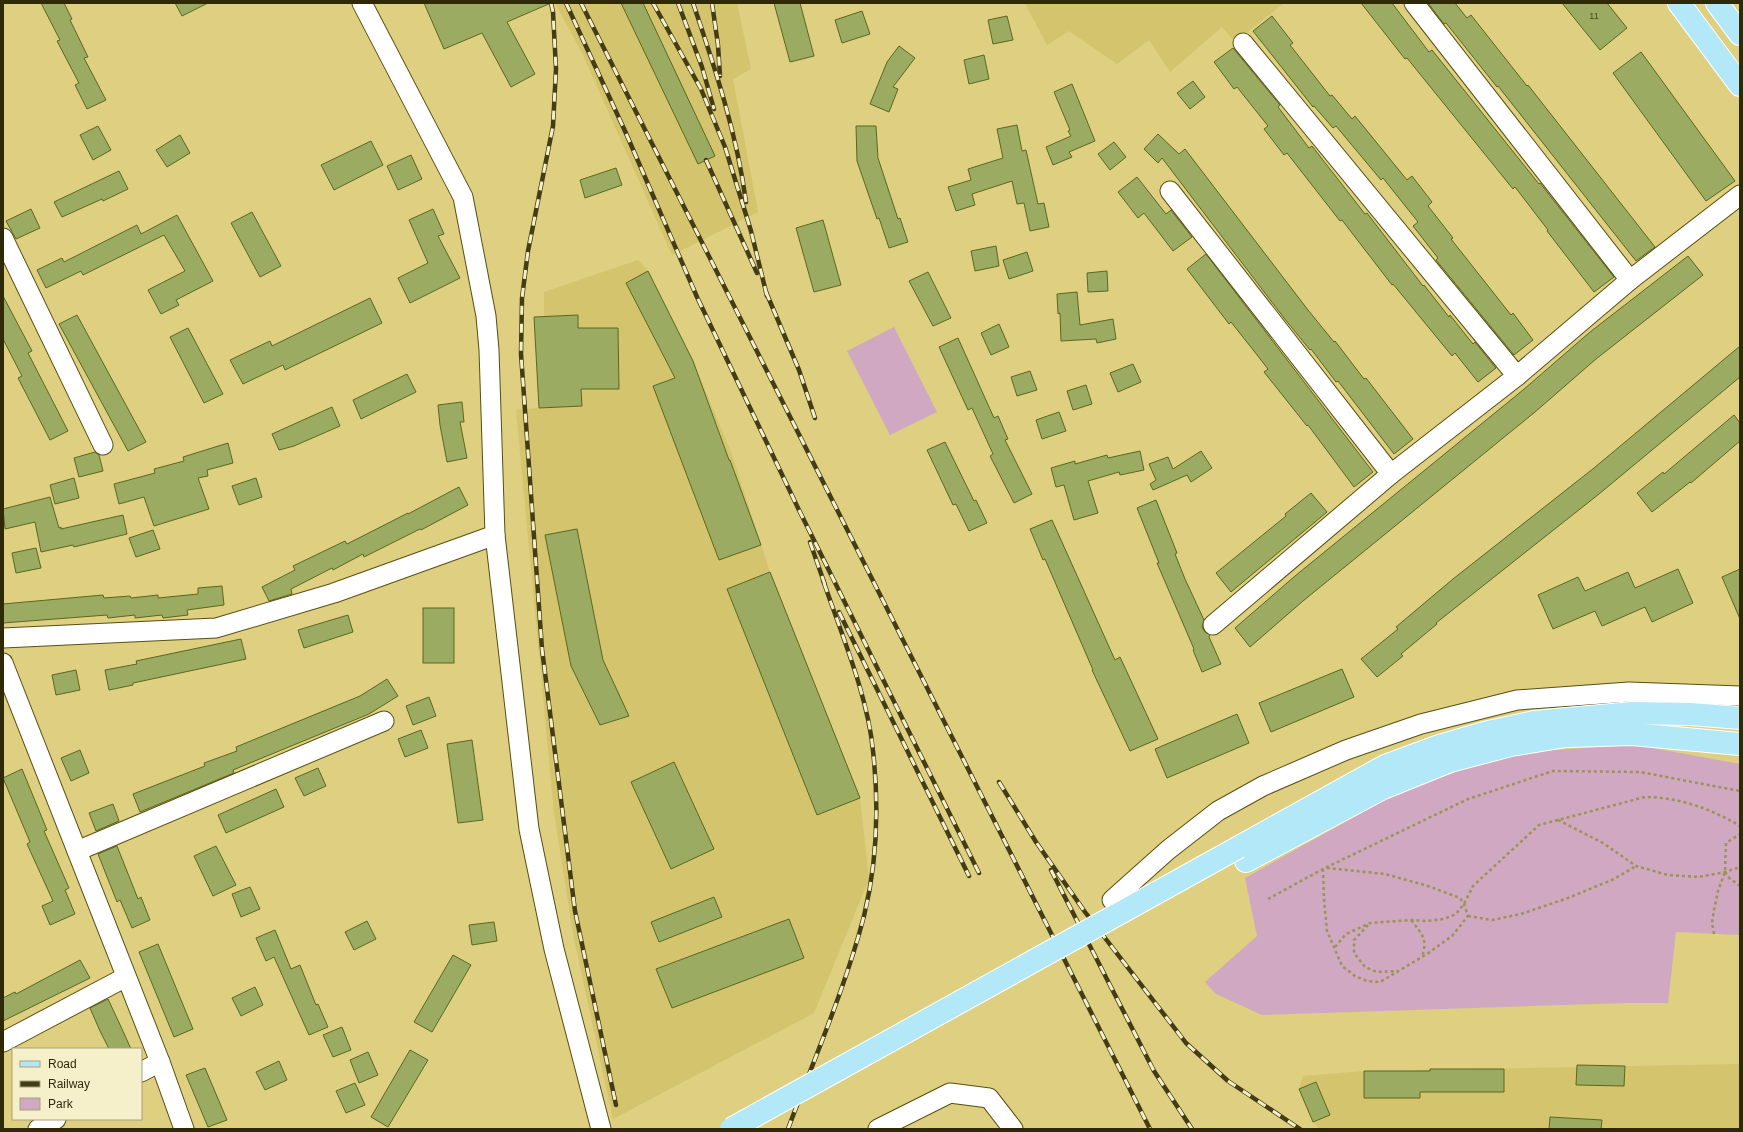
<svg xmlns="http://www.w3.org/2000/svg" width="1743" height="1132" viewBox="0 0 1743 1132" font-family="Helvetica,sans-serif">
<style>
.built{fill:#d4c46d}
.green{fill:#d0a8c2}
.building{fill:#9bab62;stroke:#5a681d}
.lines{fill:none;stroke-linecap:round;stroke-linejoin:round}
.minor-casing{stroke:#594f10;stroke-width:21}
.major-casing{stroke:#fff;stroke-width:24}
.path{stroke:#9e9254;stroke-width:2.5;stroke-dasharray:3 3;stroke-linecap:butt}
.minor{stroke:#fff;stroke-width:19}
.major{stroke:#b2e8f8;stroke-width:22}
.rail-casing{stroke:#433c15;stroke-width:4.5}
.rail{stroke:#f6f0ca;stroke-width:3;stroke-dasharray:9;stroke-linecap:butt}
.major-bridge-casing{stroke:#fff;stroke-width:24;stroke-linecap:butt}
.major-bridge{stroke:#b2e8f8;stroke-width:22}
.labels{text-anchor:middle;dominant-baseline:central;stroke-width:4;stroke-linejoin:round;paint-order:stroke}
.number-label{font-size:9px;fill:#4a4a1e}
</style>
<rect width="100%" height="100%" fill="#decf81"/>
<g class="built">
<path d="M555,3H737L751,69L733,79L758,212L672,255L583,55Z"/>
<path d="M1025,3H1284L1235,42L1222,27L1170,72L1149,40L1117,64L1069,31L1047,45Z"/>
<path d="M638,260L648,271L693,361L731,452L770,572L860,798L869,879L814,1013L613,1119L574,939L554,813L516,410L539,408L534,317H544V292Z"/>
<path d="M1740,1064V1129H1319L1313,1122L1299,1089L1303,1076L1364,1071Z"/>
</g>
<g class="green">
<path d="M894,327L937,412L890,435L847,351Z"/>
<path d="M1636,745L1740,764V935L1676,932L1668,1003H1626L1262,1015L1216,994L1205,982L1257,936L1245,878L1410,786L1524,752Z"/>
</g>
<g class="building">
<path d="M41,3H64L72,19L70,20L88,57L84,58L106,100L87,109L75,85L79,83L57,41L60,40Z"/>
<path d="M175,3H208L182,16Z"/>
<path d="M424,3H551L507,22L535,74L511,87L482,33L444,49Z"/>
<path d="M621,3H643L715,156L698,164Z"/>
<path d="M774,3H800L814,56L790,62Z"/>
<path d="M1361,3H1392L1429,52L1432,50L1539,184L1540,183L1614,277L1594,292L1547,231L1548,230L1515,187L1513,189L1407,58L1405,59Z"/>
<path d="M1428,3H1455L1467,18L1471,15L1527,86L1528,85L1655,247L1636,261L1498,86L1497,87L1446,23L1444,24Z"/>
<path d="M1562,3H1607L1627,28L1600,50Z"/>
<path d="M862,11L870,34L842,43L835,20Z"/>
<path d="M1007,16L1013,40L993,44L988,20Z"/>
<path d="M1272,16L1293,43L1290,45L1330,96L1332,95L1352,119L1355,116L1407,180L1412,176L1432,202L1428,206L1453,238L1451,239L1511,315L1513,313L1533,340L1514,355L1436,260L1438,258L1413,226L1418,222L1383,178L1381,180L1336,126L1333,128L1314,106L1313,107L1253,31Z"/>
<path d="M899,46L915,58L893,87L898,89L889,112L870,104L887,62Z"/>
<path d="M1233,48L1280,105L1278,107L1309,148L1312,146L1365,214L1367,213L1423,286L1424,285L1449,317L1450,315L1473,344L1475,342L1496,368L1478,382L1455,353L1452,356L1393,284L1392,285L1342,220L1340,221L1287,153L1284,155L1264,129L1268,126L1237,87L1234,89L1214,62Z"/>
<path d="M1641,52L1735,181L1706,201L1613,73Z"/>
<path d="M984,55L989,79L969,84L964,60Z"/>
<path d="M1193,81L1205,97L1190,109L1177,93Z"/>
<path d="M1072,84L1095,141L1069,152L1072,157L1053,165L1046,147L1071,136L1068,131L1070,130L1054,92Z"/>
<path d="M1017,125L1022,151L1026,150L1038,204L1044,203L1049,227L1030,231L1024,203L1017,204L1012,181L972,194L975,205L956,211L948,187L971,180L968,169L1003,158L997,129Z"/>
<path d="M98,126L111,150L93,160L80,135Z"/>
<path d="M856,126H876L878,158L898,219L900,218L908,242L889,248L879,218L877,219L857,161Z"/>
<path d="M1158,134L1179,154L1185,149L1308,310L1334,342L1335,341L1364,379L1366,378L1413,439L1394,454L1338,381L1336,382L1311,349L1310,350L1284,318L1162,158L1158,163L1144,149Z"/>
<path d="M180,135L190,153L167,167L156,150Z"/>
<path d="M371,141L383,165L334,190L321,165Z"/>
<path d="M1114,142L1126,157L1110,170L1098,154Z"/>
<path d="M411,155L422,179L398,190L387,166Z"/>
<path d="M616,168L622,185L585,198L580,180Z"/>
<path d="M119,171L128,189L103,201L102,199L62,217L54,202Z"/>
<path d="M1137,177L1166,214L1171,210L1192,237L1173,251L1144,213L1138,218L1118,192Z"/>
<path d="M31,209L40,228L16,239L6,221Z"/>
<path d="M433,209L444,234L438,236L460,278L410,303L398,278L428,263L409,220Z"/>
<path d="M252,212L281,266L260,277L231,223Z"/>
<path d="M177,215L213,281L176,300L179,305L161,314L148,290L185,271L164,235L83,275L81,271L46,288L37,270L62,258L64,262L137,225L141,234Z"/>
<path d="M823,220L841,285L814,292L796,228Z"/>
<path d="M996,246L999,266L975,271L971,251Z"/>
<path d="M1027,252L1033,271L1009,279L1003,260Z"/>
<path d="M1206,254L1373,472L1354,487L1308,425L1307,426L1264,372L1268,369L1250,346L1231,322L1229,324L1187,269Z"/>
<path d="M1688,256L1703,275L1596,359L1535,412L1303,601L1250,647L1235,628L1295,576L1523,390L1590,332Z"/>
<path d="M648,271L693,361L729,460H730L761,545L719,560L653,386L675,378L626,283Z"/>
<path d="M1107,271L1108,291L1088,292L1087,273Z"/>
<path d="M928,272L951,318L933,326L909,281Z"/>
<path d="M1077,292L1080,325L1113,319L1116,339L1097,343L1096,339L1061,341L1060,313L1058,314L1057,294Z"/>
<path d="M3,296L32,351L28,353L68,431L50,440L18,378L22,376L3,339Z"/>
<path d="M370,298L382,323L285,370L283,365L243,384L230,360L270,341L272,346Z"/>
<path d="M77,315L146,442L128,451L59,324Z"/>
<path d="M578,315V328H618L619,389H581L582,406L539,408L534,317Z"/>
<path d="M999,324L1009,347L991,355L981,333Z"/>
<path d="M188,328L223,394L204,403L170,337Z"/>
<path d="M958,338L994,418L998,416L1008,439L1005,440L1032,494L1014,503L990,456L993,454L972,408L968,410L939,347Z"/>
<path d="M1740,346V377L1599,494L1436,623L1437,624L1401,654L1403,656L1377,677L1361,659L1398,629L1396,627L1453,579L1594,468Z"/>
<path d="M1133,364L1141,382L1118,392L1110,373Z"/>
<path d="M1030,371L1037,390L1017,396L1011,377Z"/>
<path d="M407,374L416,392L361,419L353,400Z"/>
<path d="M1086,385L1092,404L1073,410L1067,391Z"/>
<path d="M462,402L464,422H460L467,458L447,462L440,425L438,405Z"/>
<path d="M332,407L340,426L294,446L279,450L272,434Z"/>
<path d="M1059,412L1066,431L1042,439L1036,420Z"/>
<path d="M1734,415L1740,423V441L1691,483L1690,482L1652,512L1637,493L1663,472L1664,474Z"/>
<path d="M945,442L974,501L976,500L987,523L969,531L956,504L953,505L927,450Z"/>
<path d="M228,443L233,463L207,470L208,476L198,478L209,509L154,526L144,497L119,504L114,484L155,473L154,469L184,461L183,457Z"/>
<path d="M1140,451L1144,470L1120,475L1119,472L1088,481L1098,513L1074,520L1064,485L1056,487L1051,468L1075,461V464L1107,455L1108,458Z"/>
<path d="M1201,451L1212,468L1191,482L1187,475L1153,490L1150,484L1156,480L1149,464L1168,457L1173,469Z"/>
<path d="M95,452L99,455L103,471L79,477L74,458Z"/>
<path d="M74,478L79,498L55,504L50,485Z"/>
<path d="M256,478L262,497L239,505L232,486Z"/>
<path d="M459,487L468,505L421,530L420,529L364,557L363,554L333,570L332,568L291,589L292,594L269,601L262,587L295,570L293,566L345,541L347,544L408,513V514Z"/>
<path d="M1311,493L1327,512L1231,592L1216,573L1286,516L1285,514Z"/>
<path d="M50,497L59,528L61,527V529L123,515L127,534L74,547L73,545L41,552L35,522L5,529L3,509Z"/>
<path d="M1156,500L1177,553L1175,554L1185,579L1204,620L1202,627L1205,632L1210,635L1209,637L1221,664L1202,672L1193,650L1194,649L1157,563H1159L1137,508Z"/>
<path d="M1052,520L1115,660L1120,657L1158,739L1130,751L1092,670H1093L1045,559L1043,560L1030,529Z"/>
<path d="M577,529L603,660L629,716L600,725L571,666L545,535Z"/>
<path d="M153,530L160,549L136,557L129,538Z"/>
<path d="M36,548L41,568L16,573L12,553Z"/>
<path d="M1678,569L1693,603L1652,622L1645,607L1602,626L1595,611L1553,629L1538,595L1578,577L1585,591L1628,572L1635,588Z"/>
<path d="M1740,569V619L1722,577Z"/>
<path d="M770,572L860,798L817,815L727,589Z"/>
<path d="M222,586L224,605L187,610L188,615L163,618L162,615L135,618V615L108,618L107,615L3,623V604L103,595L104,598L130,596L131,598L158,595V598L198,594V588Z"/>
<rect x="423" y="608" width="31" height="55"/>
<path d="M348,615L353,632L304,648L298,630Z"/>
<path d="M241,639L246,659L133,683V685L109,690L105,670L137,664L136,661Z"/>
<path d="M1342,669L1354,697L1271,732L1259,703Z"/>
<path d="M76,670L80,690L56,695L52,675Z"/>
<path d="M387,679L398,696L369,714L233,770L234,773L140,812L133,794L205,766L204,763L237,751L236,747L360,696Z"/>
<path d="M429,697L436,716L413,725L406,706Z"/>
<path d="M1237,714L1249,743L1167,778L1155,749Z"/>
<path d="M421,730L428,748L405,757L398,739Z"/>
<path d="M472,740L483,820L458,823L447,744Z"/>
<path d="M80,750L89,773L71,781L61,758Z"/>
<path d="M674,762L714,849L671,869L631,782Z"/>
<path d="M318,768L326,786L304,796L295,778Z"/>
<path d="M22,769L47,830L44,831L69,888L65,890L75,914L50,925L42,906L53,901L27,844L30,842L3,778Z"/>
<path d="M276,789L284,807L226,833L218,815Z"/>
<path d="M113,804L119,821L96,831L89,813Z"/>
<path d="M117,846L138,899L141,897L150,920L132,928L120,900L117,902L98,854Z"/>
<path d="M216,846L236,885L213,896L194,856Z"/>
<path d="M250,887L260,909L241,917L232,894Z"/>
<path d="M714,897L722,917L659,942L651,922Z"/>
<path d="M789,919L804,958L672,1008L656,969Z"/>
<path d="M367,921L376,939L354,950L345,932Z"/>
<path d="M494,922L497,941L472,945L469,925Z"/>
<path d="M275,930L291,969L300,965L316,1005L318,1004L328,1027L309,1035L274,957L266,961L256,938Z"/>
<path d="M158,944L193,1029L174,1037L139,952Z"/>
<path d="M453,955L471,965L432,1032L414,1022Z"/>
<path d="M80,960L90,978L3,1021V998L15,992L16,994Z"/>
<path d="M255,987L263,1005L241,1016L232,998Z"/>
<path d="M108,999L122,1029L131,1049H109L100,1031L90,1008Z"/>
<path d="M342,1027L351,1050L333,1057L323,1035Z"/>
<path d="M410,1050L428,1060L388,1127L371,1117Z"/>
<path d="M368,1052L378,1075L359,1083L350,1060Z"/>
<path d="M279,1061L287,1080L265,1090L256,1072Z"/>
<path d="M1577,1065L1625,1066L1624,1086L1576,1085Z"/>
<path d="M205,1068L227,1120L208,1127L186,1075Z"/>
<path d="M1430,1069H1504V1092H1420V1098H1364V1071H1430Z"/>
<path d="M1316,1082L1330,1115L1313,1122L1299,1089Z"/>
<path d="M355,1083L365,1105L346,1113L336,1091Z"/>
<path d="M1550,1117L1602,1120L1601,1129H1549Z"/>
</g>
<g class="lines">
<defs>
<g id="minor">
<path d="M362,3L463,197L486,316L489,350L495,535L529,829L554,949L601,1129"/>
<path d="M1414,3L1630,280"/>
<path d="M1243,43L1517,376"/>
<path d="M1170,191L1391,474"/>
<path d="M3,238L103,445"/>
<path d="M1213,625L1391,474L1517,376L1630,280L1740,195"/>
<path d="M3,638L216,628L334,593L495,535"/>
<path d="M3,663L160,1062L184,1129"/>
<path d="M77,851L384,721"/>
<path d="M1112,900L1168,850L1218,811L1263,786L1346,750L1421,724L1517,700L1629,692L1740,696"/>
<path d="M3,1042L126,977"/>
<path d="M141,1072L160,1062"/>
<path d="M38,1129L56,1119"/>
<path d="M878,1129L950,1093L989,1098L1013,1129"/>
</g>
<g id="major">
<path d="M1679,3L1740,85"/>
<path d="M1717,3L1740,34"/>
<path d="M1239,847L1385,766L1439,746L1484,733L1534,722L1633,713L1690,714L1740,718"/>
<path d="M1246,861L1383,788L1450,761L1511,745L1566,736L1632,734L1740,744"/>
</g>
</defs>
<use href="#minor" class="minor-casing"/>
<use href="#major" class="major-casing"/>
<g class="path">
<path d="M1558,820L1603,843L1636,866L1668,875L1699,877L1725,872L1740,867"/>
<path d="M1323,869L1324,899L1327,931L1342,966L1355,976L1367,981L1380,982L1427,954L1452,936L1468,916L1464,904L1460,898L1428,886L1385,874L1327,868"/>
<path d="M1725,872L1728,877L1740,886"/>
<path d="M1268,899L1323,869L1468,799L1553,771L1640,772L1740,791"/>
<path d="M1468,916L1492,920L1521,914L1568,898L1614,879L1636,866"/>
<path d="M1411,920C1422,934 1428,939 1422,957"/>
<path d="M1368,925L1354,940V953L1365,967L1377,972L1398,971"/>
<path d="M1714,934L1712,923L1714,910L1718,891L1725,872L1726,843L1740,834"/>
<path d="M1335,947L1346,934L1370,923L1411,920L1426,921L1444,919L1456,914L1464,904L1473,886L1539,825L1645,797C1678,797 1712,809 1740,826"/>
</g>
<use href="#minor" class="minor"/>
<use href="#major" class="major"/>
<defs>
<g id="rail">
<path d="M551,3L553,12L556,69L553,126L528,251L522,298L521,354L542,649L575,911L616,1105"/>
<path d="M566,3L625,131L697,297L798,508L979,873"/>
<path d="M581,3L1150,1129"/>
<path d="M653,3L701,89L725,147L751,231L767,296"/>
<path d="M678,3L702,67L714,109"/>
<path d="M693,3C715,68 737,134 746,202"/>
<path d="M712,3L718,45L720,76"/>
<path d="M706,160L757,273"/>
<path d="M766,292L799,370L815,418"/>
<path d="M810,542L825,585"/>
<path d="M839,612L969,876"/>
<path d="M999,782L1036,842L1085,912L1186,1043L1228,1081L1300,1129"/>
<path d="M1051,870L1154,1071L1192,1129"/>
<path d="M788,1129C814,1059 845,989 864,916C877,863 879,805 873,751C868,696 841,633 823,580"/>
</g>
</defs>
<use href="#rail" class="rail-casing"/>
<use href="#rail" class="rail"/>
<defs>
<path id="major-bridge" d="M731,1129L1239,847"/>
</defs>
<use href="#major-bridge" class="major-bridge-casing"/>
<use href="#major-bridge" class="major-bridge"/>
</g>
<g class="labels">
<g class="number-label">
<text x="1594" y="16">11</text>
</g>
</g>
<rect width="1743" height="1132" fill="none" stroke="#2f2907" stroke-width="8"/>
<rect x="12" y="1048" width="130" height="72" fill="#f6f0ca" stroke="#a6a07c"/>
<rect x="20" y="1061" width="20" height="6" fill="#b2e8f8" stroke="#a6a07c"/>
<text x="48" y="1068" font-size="12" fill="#2f2907">Road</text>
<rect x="20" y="1081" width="20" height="6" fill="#433c15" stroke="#a6a07c"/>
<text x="48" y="1088" font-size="12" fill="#2f2907">Railway</text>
<rect x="20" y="1098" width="20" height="12" fill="#d0a8c2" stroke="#a6a07c"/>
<text x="48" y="1108" font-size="12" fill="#2f2907">Park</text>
</svg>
